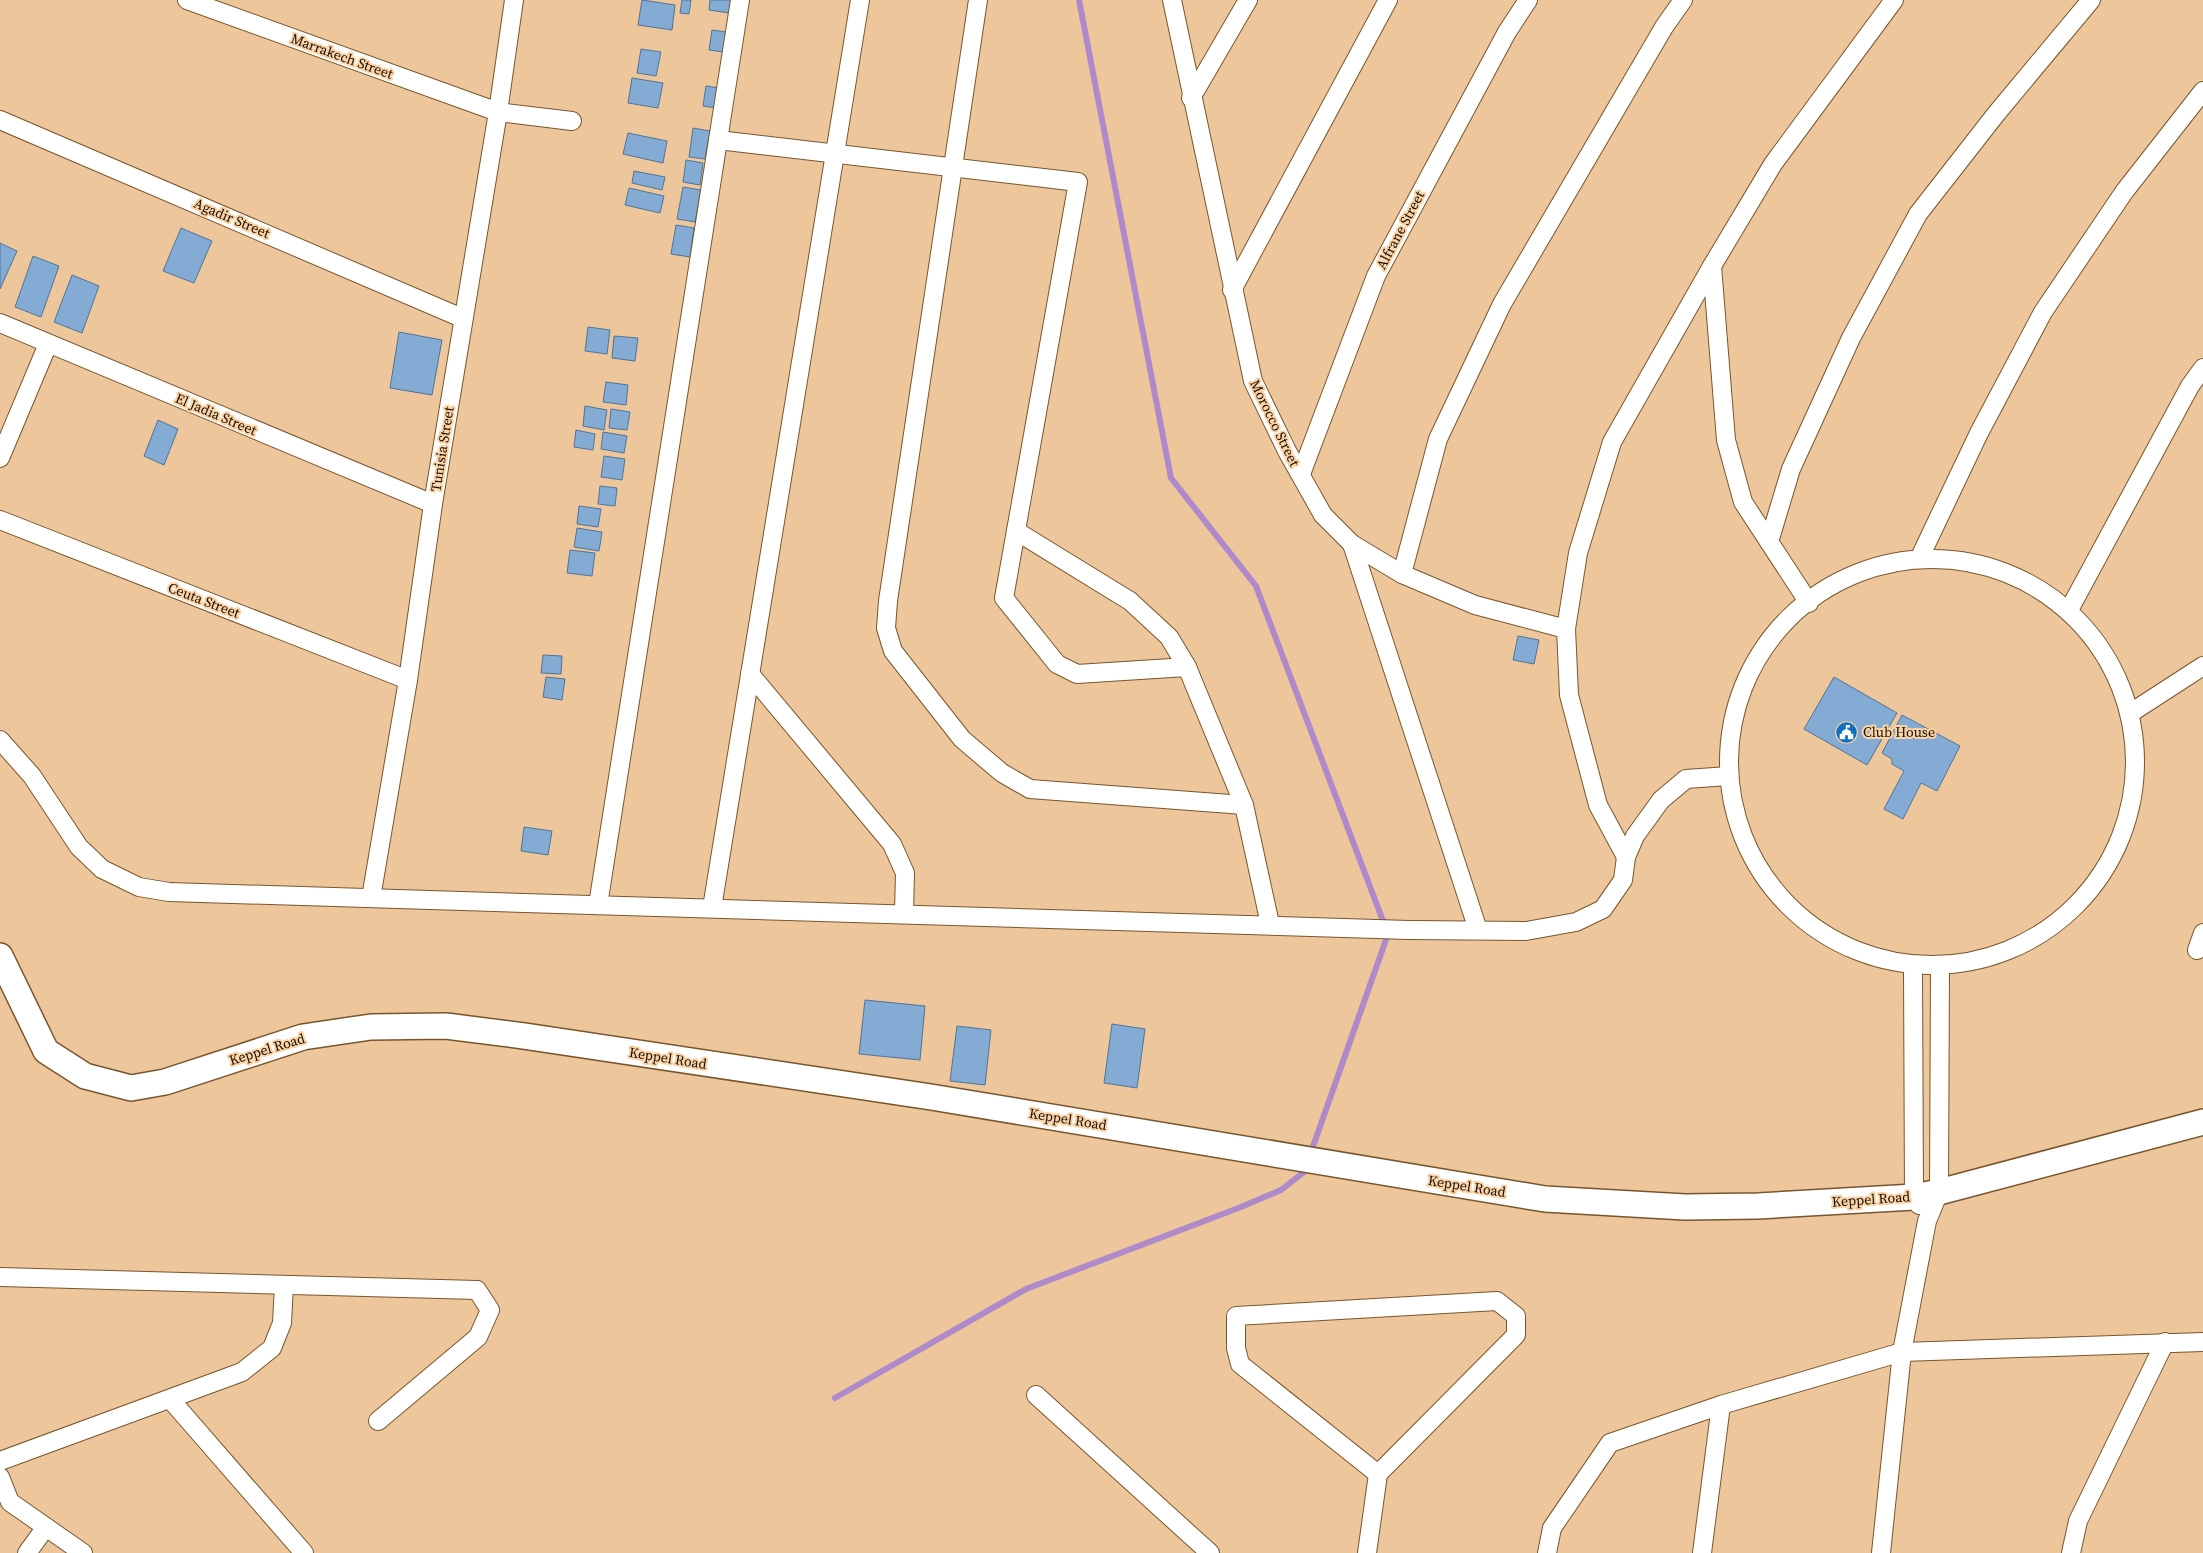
<svg xmlns="http://www.w3.org/2000/svg" width="2203" height="1553" viewBox="0 0 2203 1553" font-family="'Source Serif 4',serif">
<style>
.lines{fill:none;stroke-linecap:round;stroke-linejoin:round}
.stream{stroke:#ae8aca;stroke-width:6}
.building{fill:#84abd3;stroke:#4f7499}
.street-casing{stroke:#78562d;stroke-width:20}
.secondary-casing{stroke:#78562d;stroke-width:28}
.street{stroke:#fff;stroke-width:18}
.secondary{stroke:#fff;stroke-width:25}
.labels{text-anchor:middle;dominant-baseline:central;stroke-width:4;stroke-linejoin:round;paint-order:stroke}
.street-label{font-size:14px;fill:#1a0d01;stroke:#fad3a7}
.poi-label{font-size:14px;fill:#1a0d01;stroke:#fad3a7;text-anchor:start}
</style>
<rect width="100%" height="100%" fill="#edc69b"/>
<g class="lines">
<g class="stream">
<path d="M1079,0L1171,478L1256,586L1388,934L1310,1155"/>
<path d="M835,1398L1026,1289L1241,1207L1281,1190L1304,1172L1307,1165"/>
</g>
</g>
<g class="building">
<path d="M642,0L675,5L672,30L638,25Z"/>
<path d="M682,0H691L689,14L680,13Z"/>
<path d="M710,0H731L729,13L709,10Z"/>
<path d="M712,30L726,32L723,52L709,50Z"/>
<path d="M641,49L661,52L656,76L637,73Z"/>
<path d="M632,78L663,83L658,108L628,103Z"/>
<path d="M706,86L719,88L716,108L703,106Z"/>
<path d="M693,128L710,131L705,159L689,157Z"/>
<path d="M628,133L667,141L663,163L623,154Z"/>
<path d="M686,160L703,163L700,185L683,182Z"/>
<path d="M634,171L665,177L662,190L632,183Z"/>
<path d="M683,187L701,190L695,222L677,219Z"/>
<path d="M629,188L664,196L660,213L625,205Z"/>
<path d="M676,225L694,228L690,257L671,254Z"/>
<path d="M181,228L212,241L194,283L163,271Z"/>
<path d="M0,243L17,251L0,289Z"/>
<path d="M33,256L59,266L41,317L15,307Z"/>
<path d="M72,275L99,286L82,333L54,322Z"/>
<path d="M588,327L610,330L607,354L585,351Z"/>
<path d="M399,332L442,340L432,395L390,388Z"/>
<path d="M614,336L638,338L635,361L612,358Z"/>
<path d="M606,382L628,385L626,405L603,402Z"/>
<path d="M585,406L607,410L604,430L583,426Z"/>
<path d="M611,409L630,412L627,430L609,428Z"/>
<path d="M158,420L178,429L164,465L144,456Z"/>
<path d="M576,430L595,434L593,450L574,447Z"/>
<path d="M603,432L627,436L624,453L601,449Z"/>
<path d="M604,456L625,459L622,480L601,477Z"/>
<path d="M600,486L617,488L615,506L598,504Z"/>
<path d="M579,506L601,509L598,527L577,524Z"/>
<path d="M577,528L602,532L599,551L574,547Z"/>
<path d="M570,550L595,553L592,576L567,573Z"/>
<path d="M1518,636L1539,640L1534,664L1513,660Z"/>
<path d="M543,655L562,656L561,674L541,673Z"/>
<path d="M546,677L565,679L562,700L543,697Z"/>
<path d="M1834,677L1897,713L1867,765L1804,729Z"/>
<path d="M1902,715L1960,746L1937,791L1921,783L1903,819L1884,809L1904,771L1892,764V759L1882,753Z"/>
<path d="M524,827L552,831L548,855L521,851Z"/>
<path d="M865,1000L925,1006L920,1060L859,1054Z"/>
<path d="M1112,1024L1145,1029L1137,1088L1104,1083Z"/>
<path d="M957,1026L991,1030L985,1085L950,1081Z"/>
</g>
<g class="lines">
<defs>
<g id="street">
<path d="M187,0L498,112L572,121"/>
<path d="M978,0L888,601L886,628L893,651L962,739L1002,773L1030,789L1244,805"/>
<path d="M1172,0L1253,381L1287,451L1323,515L1352,544L1402,574L1475,605L1566,629"/>
<path d="M1191,98L1248,0"/>
<path d="M0,120L462,318"/>
<path d="M718,140L1078,182L1004,598L1057,664L1077,674L1187,667"/>
<path d="M1712,266L1726,440L1743,502L1809,603"/>
<path d="M1232,290L1388,0"/>
<path d="M0,323L433,504"/>
<path d="M0,458L48,344"/>
<path d="M1301,474L1376,276L1507,32L1528,0"/>
<path d="M0,520L408,680"/>
<path d="M1016,531L1130,601L1169,637L1187,667L1244,805L1270,924"/>
<path d="M1769,542L1791,469L1851,338L1918,214L1996,114L2091,0"/>
<path d="M1352,544L1478,930"/>
<path d="M1920,557L1979,433L2043,312L2124,192L2203,91"/>
<circle cx="1932" cy="762" r="203"/>
<path d="M1402,574L1438,439L1502,304L1664,27L1683,0"/>
<path d="M2069,610L2190,386L2203,368"/>
<path d="M750,674L892,844L905,873L904,913"/>
<path d="M2132,712L2203,666"/>
<path d="M0,740L32,776L79,847L102,869L139,887L169,892L1409,930L1526,931L1576,922L1603,909L1623,880L1626,857L1635,836L1661,800L1686,779L1729,776"/>
<path d="M1626,857L1598,805L1569,695L1566,629L1578,553L1612,442L1712,266L1773,164L1894,0"/>
<path d="M371,898L408,680L433,504L498,112L514,0"/>
<path d="M598,905L740,0"/>
<path d="M712,908L860,0"/>
<path d="M2197,950L2203,933"/>
<path d="M1913,967L1914,1197L1919,1205"/>
<path d="M0,1277L477,1290L490,1310L478,1337L378,1421"/>
<path d="M1036,1395L1210,1553"/>
<path d="M170,1399L304,1553"/>
<path d="M0,1461L242,1372L272,1348L282,1323L284,1285"/>
<path d="M0,1477L10,1502L83,1553"/>
<path d="M27,1553L46,1527"/>
<path d="M1367,1553L1378,1474L1516,1335V1316L1497,1301L1236,1316V1348L1240,1364L1378,1474"/>
<path d="M1547,1553L1552,1528L1610,1443L1721,1405L1902,1352L2203,1342"/>
<path d="M1702,1553L1721,1405"/>
<path d="M1881,1553L1902,1352L1927,1221L1939,1192L1940,967"/>
<path d="M2071,1553L2078,1521L2165,1342"/>
</g>
<path id="secondary" d="M0,956L46,1051L85,1076L131,1088L165,1082L303,1037L371,1027L446,1026L524,1036L931,1097L1545,1199L1685,1207L1758,1206L1914,1197L1939,1192L2203,1122"/>
</defs>
<use href="#street" class="street-casing"/>
<use href="#secondary" class="secondary-casing"/>
<use href="#street" class="street"/>
<use href="#secondary" class="secondary"/>
</g>
<defs>
<symbol id="civic-disc" viewBox="-11 -11 22 22"><circle r="9.5" fill="#0f71bd" stroke="#fad3a7"/><path d="M-.6-6.5H3V-4.5H.6V-3L4-1V1h2V6H-6V1h2V-1L-.6-3ZM-1.2 2.5V6h2.4V2.5Z" fill="#fff"/></symbol>
</defs>
<g fill-rule="evenodd">
<use href="#civic-disc" x="1834" y="720" width="25" height="25"/>
</g>
<g class="labels">
<g class="street-label">
<text transform="translate(342 56) rotate(20)">Marrakech Street</text>
<text transform="translate(232 218) rotate(23)">Agadir Street</text>
<text transform="translate(1400 230) rotate(-62)">Alfrane Street</text>
<text transform="translate(216 414) rotate(23)">El Jadia Street</text>
<text transform="translate(1275 423) rotate(64)">Morocco Street</text>
<text transform="translate(442 449) rotate(-81)">Tunisia Street</text>
<text transform="translate(204 600) rotate(21)">Ceuta Street</text>
<text transform="translate(267 1049) rotate(-17)">Keppel Road</text>
<text transform="translate(668 1058) rotate(9)">Keppel Road</text>
<text transform="translate(1068 1119) rotate(9)">Keppel Road</text>
<text transform="translate(1467 1186) rotate(9)">Keppel Road</text>
<text transform="translate(1871 1199) rotate(-4)">Keppel Road</text>
</g>
<g class="poi-label">
<text x="1863" y="732">Club House</text>
</g>
</g>
</svg>
